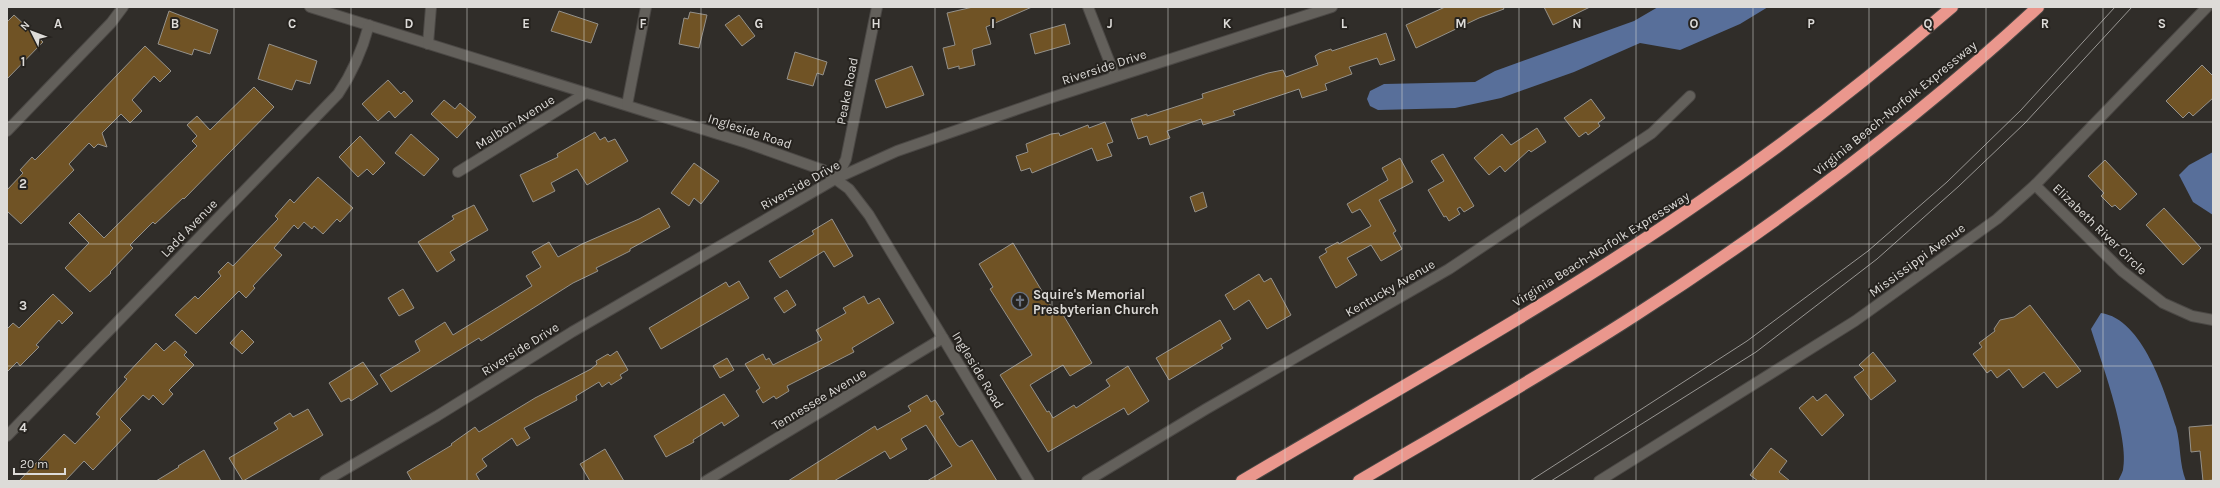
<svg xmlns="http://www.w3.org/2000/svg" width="2220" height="488" viewBox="0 0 2220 488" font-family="Karla,sans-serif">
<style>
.water{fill:#586f9a}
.building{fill:#705325;stroke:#94918b}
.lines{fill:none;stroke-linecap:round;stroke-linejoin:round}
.minor-casing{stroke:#4b4845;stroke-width:12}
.highway-casing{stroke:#4b4845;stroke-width:14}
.minor{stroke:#63605b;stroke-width:10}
.highway{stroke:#ea978d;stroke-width:12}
.tram{stroke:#989693;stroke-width:1}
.grid{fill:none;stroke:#dddbd8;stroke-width:1;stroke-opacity:0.55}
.labels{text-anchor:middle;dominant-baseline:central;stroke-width:4;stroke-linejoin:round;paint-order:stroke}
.street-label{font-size:13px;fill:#dddbd8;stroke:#26231f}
.poi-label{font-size:13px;font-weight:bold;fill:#dddbd8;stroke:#26231f;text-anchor:start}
.grid-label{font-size:13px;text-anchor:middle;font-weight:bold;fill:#dddbd8;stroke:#26231f;stroke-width:4;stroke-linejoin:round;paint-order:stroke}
</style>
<rect width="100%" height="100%" fill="#302d29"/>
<g class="water">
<path d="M1658,7H1768L1740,24L1680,50L1640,43L1574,72L1501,98L1455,108L1378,110L1370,106L1367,99L1370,91L1384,84L1475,82L1495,71L1634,21Z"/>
<path d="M2213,152V215L2193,202L2179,175L2189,165Z"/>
<path d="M2101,313C2143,319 2165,392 2176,427C2181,445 2179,464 2186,481H2118C2120,477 2122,473 2123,470C2130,439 2101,361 2091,329Z"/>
</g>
<g class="building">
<path d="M973,7H1032L986,27L991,44L973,49L972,51L975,65L959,69V66L948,69L943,48L955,45L947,13Z"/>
<path d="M1445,7H1503L1504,9L1479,18L1416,48L1406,25Z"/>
<path d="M1544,7H1590L1553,25Z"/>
<path d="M169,11L218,30L210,54L194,49L192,55L158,44Z"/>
<path d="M559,11L598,24L591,43L551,31Z"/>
<path d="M690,12L707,15L699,48L679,44L684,18L688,19Z"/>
<path d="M14,15L43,42L7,79V22Z"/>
<path d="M739,15L755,36L742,46L725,25Z"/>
<path d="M1065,24L1070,44L1035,54L1030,34Z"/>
<path d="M1386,33L1395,60L1380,65L1377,58L1349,67L1352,74L1325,84L1327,90L1302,98L1299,89L1233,111L1235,115L1203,125L1201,119L1167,131L1170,138L1150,145L1147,136L1138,139L1131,119L1147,114V116L1203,98L1202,94L1268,73L1283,70L1286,77L1318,65L1315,56L1319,53L1331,49L1332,51Z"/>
<path d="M269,44L317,61L310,84L296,80L292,90L258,79Z"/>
<path d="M145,46L171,71L160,82L154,76L132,100L142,111L130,123L121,114L102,133L107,147L98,144L94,148L89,143L69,164L74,170L21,224L7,211V190L23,173L20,170L32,157L35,160L41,154Z"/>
<path d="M795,52L827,62L823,75L817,73L813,86L787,79Z"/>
<path d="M2202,65L2213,76V98L2193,116L2189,112L2183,118L2166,101Z"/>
<path d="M912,66L924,95L886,108L875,80Z"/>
<path d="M388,80L401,94L404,91L413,101L395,118L389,111L378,121L362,104Z"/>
<path d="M254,87L274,107L184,199L183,198L155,224L153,222L130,245L133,248L110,272L111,273L90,292L65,268L89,243L69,223L79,213L104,238L197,146L192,141L197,136L187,125L197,116L210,130Z"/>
<path d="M1591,99L1605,118L1598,123L1600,126L1588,135L1586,132L1579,137L1564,118Z"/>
<path d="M444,100L455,109L460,103L476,117L457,138L431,114Z"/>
<path d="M1105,122L1113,142L1107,144L1112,156L1097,161L1092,148L1032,173L1030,168L1021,171L1016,156L1028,152L1026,144L1051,134L1059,133L1060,136L1088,125L1089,128Z"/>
<path d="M1537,128L1546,142L1531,152L1529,150L1505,172L1500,166L1489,175L1474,158L1502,134L1511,145Z"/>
<path d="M595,132L600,140L605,137L608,142L615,139L628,161L587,185L577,169L551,183L555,191L533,202L520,175L558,157L557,154Z"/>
<path d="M411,134L439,159L424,176L395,153Z"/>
<path d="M360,136L385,163L373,175L367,169L358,177L339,157Z"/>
<path d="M1443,154L1474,206L1464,212L1460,207L1457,209L1460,214L1449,221L1446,216L1444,217L1428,190L1444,181L1431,161Z"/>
<path d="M1400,158L1413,182L1379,200L1396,231L1393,233L1402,249L1381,261L1371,245L1347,258L1357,275L1336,288L1319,257L1327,252L1325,249L1338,242L1339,244L1371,226L1360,209L1352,213L1347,204L1388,180L1382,168Z"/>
<path d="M2105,160L2137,194L2120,210L2115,205L2112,207L2101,196L2104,193L2088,176Z"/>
<path d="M694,163L719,181L701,204L694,198L689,206L671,193Z"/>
<path d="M318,177L353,208L340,222L337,219L323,234L314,226L312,229L304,222L298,229L294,225L274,248L282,255L253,286L255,288L246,298L239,291L196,334L175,315L195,296L198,299L221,276L218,272L228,262L233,266L278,219L275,216L290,199L294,203Z"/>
<path d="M1203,192L1207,207L1195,212L1190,197Z"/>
<path d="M474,205L488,230L450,252L455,260L437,272L418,242L454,219L452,216Z"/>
<path d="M659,208L670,227L630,249V251L596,268L598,271L573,283L481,341L479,338L391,392L380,375L420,351L415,341L445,322L453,335L532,286L526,276L541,267L532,252L549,242L558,257L582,244L639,219Z"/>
<path d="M2164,208L2201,248L2183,265L2146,225Z"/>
<path d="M832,219L853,256L834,267L824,251L780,278L769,261L814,234L812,231Z"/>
<path d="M1013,243L1054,311L1059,308L1092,363L1070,376L1063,365L1030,385L1047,412L1049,411L1053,418L1074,405L1076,408L1110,386L1106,380L1128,366L1149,401L1128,415L1124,408L1048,452L1000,375L1032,355L990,289L993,287L979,264Z"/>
<path d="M1259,274L1264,282L1271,278L1291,315L1267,329L1249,300L1234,310L1225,295Z"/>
<path d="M739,281L749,298L661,349L649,328L726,282L729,287Z"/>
<path d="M403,289L414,308L399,316L388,298Z"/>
<path d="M787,290L796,305L784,313L774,298Z"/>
<path d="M53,294L73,313L62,324L59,320L36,345L39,347L20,366L17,362L7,372V329L13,323L19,328Z"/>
<path d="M864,296L868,304L879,298L894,323L852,348L854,352L787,386L789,391L776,399L774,396L763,403L756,391L760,388L745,364L763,354L766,360L769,358L773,365L822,340L816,330L846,313L843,308Z"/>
<path d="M2030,305L2081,371L2057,388L2044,372L2023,388L2009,369L1997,378L1991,370L1987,373L1973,354L1982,347L1979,343L1995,331L1994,329L2000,320L2014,317Z"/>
<path d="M1220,320L1231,339L1221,345L1223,348L1169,380L1156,358Z"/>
<path d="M242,330L254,342L242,354L230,343Z"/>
<path d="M175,341L187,352L184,355L194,365L169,390L173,394L163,405L153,395L149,400L143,395L120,419L131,430L93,470L84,461L65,481H19L64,434L75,444L100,417L96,414L127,379L124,377L156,343L164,351Z"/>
<path d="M617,351L628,370L620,375L622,378L611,385L609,382L602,387L599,382L576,396L577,400L524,428L530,438L517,446L512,438L482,459L487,466L476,474L480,481H412L407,472L452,445L451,444L475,427L479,432L535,398L591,369L597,364L596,361L608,354L610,356Z"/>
<path d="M1873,352L1896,381L1871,400L1854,377L1864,370L1859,365Z"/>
<path d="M727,358L734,370L720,378L713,366Z"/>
<path d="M363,362L378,384L351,401L349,398L341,402L329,383Z"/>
<path d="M724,394L739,416L724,426L722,422L693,440L694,442L666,457L654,436Z"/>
<path d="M1826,394L1844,415L1822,436L1799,408L1813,396L1817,401Z"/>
<path d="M927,395L931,402L935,400L944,414L939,417L957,445L960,447L972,440L997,481H927L952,466L926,425L901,439L907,449L890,459L885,451L834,481H788L875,426L877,430L911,411L908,406Z"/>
<path d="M308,409L323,435L243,481L229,458L278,429L274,423L290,413L293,417Z"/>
<path d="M2213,425V480L2203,481L2200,451L2191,452L2189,427Z"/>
<path d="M1771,448L1787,461L1779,472L1790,481H1758L1750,475Z"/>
<path d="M605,449L624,481H590L580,464Z"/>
<path d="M204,450L221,481H156L179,467L178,466Z"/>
</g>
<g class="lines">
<defs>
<g id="minor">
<path d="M310,7L747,143L823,170L849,189L869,215L1029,481"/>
<path d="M1088,7L1115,76"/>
<path d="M428,44L431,7"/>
<path d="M627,105L646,7"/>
<path d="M7,131L111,23L123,7"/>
<path d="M458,172L586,93"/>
<path d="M837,178L846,159L877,7"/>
<path d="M2035,185L2122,271L2163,303L2192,316L2213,320"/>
<path d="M7,436L338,94C353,72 362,51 369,25"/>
<path d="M325,481L437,416L572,332L837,178L897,151L1047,99L1332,7"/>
<path d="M706,481L943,338"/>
<path d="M1087,481L1206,409L1449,269L1652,133L1690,96"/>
<path d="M1599,481L1855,321L1997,219L2035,185L2207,7"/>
</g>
<g id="highway">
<path d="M1242,481C1397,389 1556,302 1704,199C1790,140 1873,75 1952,7"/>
<path d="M1359,481C1451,427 1544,374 1634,316C1777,224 1914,122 2038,7"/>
</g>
</defs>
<use href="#minor" class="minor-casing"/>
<use href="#highway" class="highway-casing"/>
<use href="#minor" class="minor"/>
<use href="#highway" class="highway"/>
<g class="tram">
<path d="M1530,481L1747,341L1868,251L1947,182L2021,110L2115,7"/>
<path d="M1551,481L1756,352L1877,259L1959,186L2025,123L2132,7"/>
</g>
</g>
<path class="grid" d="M117,7V481M234,7V481M351,7V481M467,7V481M584,7V481M701,7V481M818,7V481M935,7V481M1052,7V481M1168,7V481M1285,7V481M1402,7V481M1519,7V481M1636,7V481M1753,7V481M1869,7V481M1986,7V481M2103,7V481M7,122H2213M7,244H2213M7,366H2213"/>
<defs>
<symbol id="church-ring" viewBox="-11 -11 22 22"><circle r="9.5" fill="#26231f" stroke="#6b7280" stroke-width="1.5"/><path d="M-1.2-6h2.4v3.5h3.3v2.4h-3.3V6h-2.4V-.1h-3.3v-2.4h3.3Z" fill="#6b7280"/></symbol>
</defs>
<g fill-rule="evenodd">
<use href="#church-ring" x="1010" y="291" width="20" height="20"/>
</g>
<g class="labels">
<g class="street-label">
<text transform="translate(1104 67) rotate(-18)">Riverside Drive</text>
<text transform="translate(847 91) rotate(-79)">Peake Road</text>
<text transform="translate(1895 108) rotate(-39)">Virginia Beach-Norfolk Expressway</text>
<text transform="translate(515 122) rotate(-32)">Malbon Avenue</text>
<text transform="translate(750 131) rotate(18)">Ingleside Road</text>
<text transform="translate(800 185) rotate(-29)">Riverside Drive</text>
<text transform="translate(189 228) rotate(-46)">Ladd Avenue</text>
<text transform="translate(2100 229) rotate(44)">Elizabeth River Circle</text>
<text transform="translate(1601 249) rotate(-32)">Virginia Beach-Norfolk Expressway</text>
<text transform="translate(1917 260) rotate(-36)">Mississippi Avenue</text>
<text transform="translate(1390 288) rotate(-30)">Kentucky Avenue</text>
<text transform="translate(520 349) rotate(-32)">Riverside Drive</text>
<text transform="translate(978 370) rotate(59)">Ingleside Road</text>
<text transform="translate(819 399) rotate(-31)">Tennessee Avenue</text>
</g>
<g class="poi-label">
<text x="1033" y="294">Squire's Memorial<tspan x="1033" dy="15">Presbyterian Church</tspan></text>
</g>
</g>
<g class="grid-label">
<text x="58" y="28">A</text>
<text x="175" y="28">B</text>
<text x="292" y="28">C</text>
<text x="409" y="28">D</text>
<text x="526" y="28">E</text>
<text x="643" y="28">F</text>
<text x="759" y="28">G</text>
<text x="876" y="28">H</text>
<text x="993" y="28">I</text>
<text x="1110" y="28">J</text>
<text x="1227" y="28">K</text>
<text x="1344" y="28">L</text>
<text x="1461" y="28">M</text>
<text x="1577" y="28">N</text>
<text x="1694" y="28">O</text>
<text x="1811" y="28">P</text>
<text x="1928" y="28">Q</text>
<text x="2045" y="28">R</text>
<text x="2162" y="28">S</text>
<text x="23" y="66">1</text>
<text x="23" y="188">2</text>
<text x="23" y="310">3</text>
<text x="23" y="432">4</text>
</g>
<rect width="2220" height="488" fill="none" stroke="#dddbd8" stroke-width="16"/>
<g transform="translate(32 32) rotate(312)" stroke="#26231f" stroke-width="3" paint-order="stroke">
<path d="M0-3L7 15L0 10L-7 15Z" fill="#dddbd8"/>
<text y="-6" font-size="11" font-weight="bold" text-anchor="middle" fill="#dddbd8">N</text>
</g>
<path d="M14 468v6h51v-6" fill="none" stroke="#dddbd8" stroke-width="2"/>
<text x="20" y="468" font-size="12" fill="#dddbd8" stroke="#26231f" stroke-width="3" paint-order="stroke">20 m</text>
</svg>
